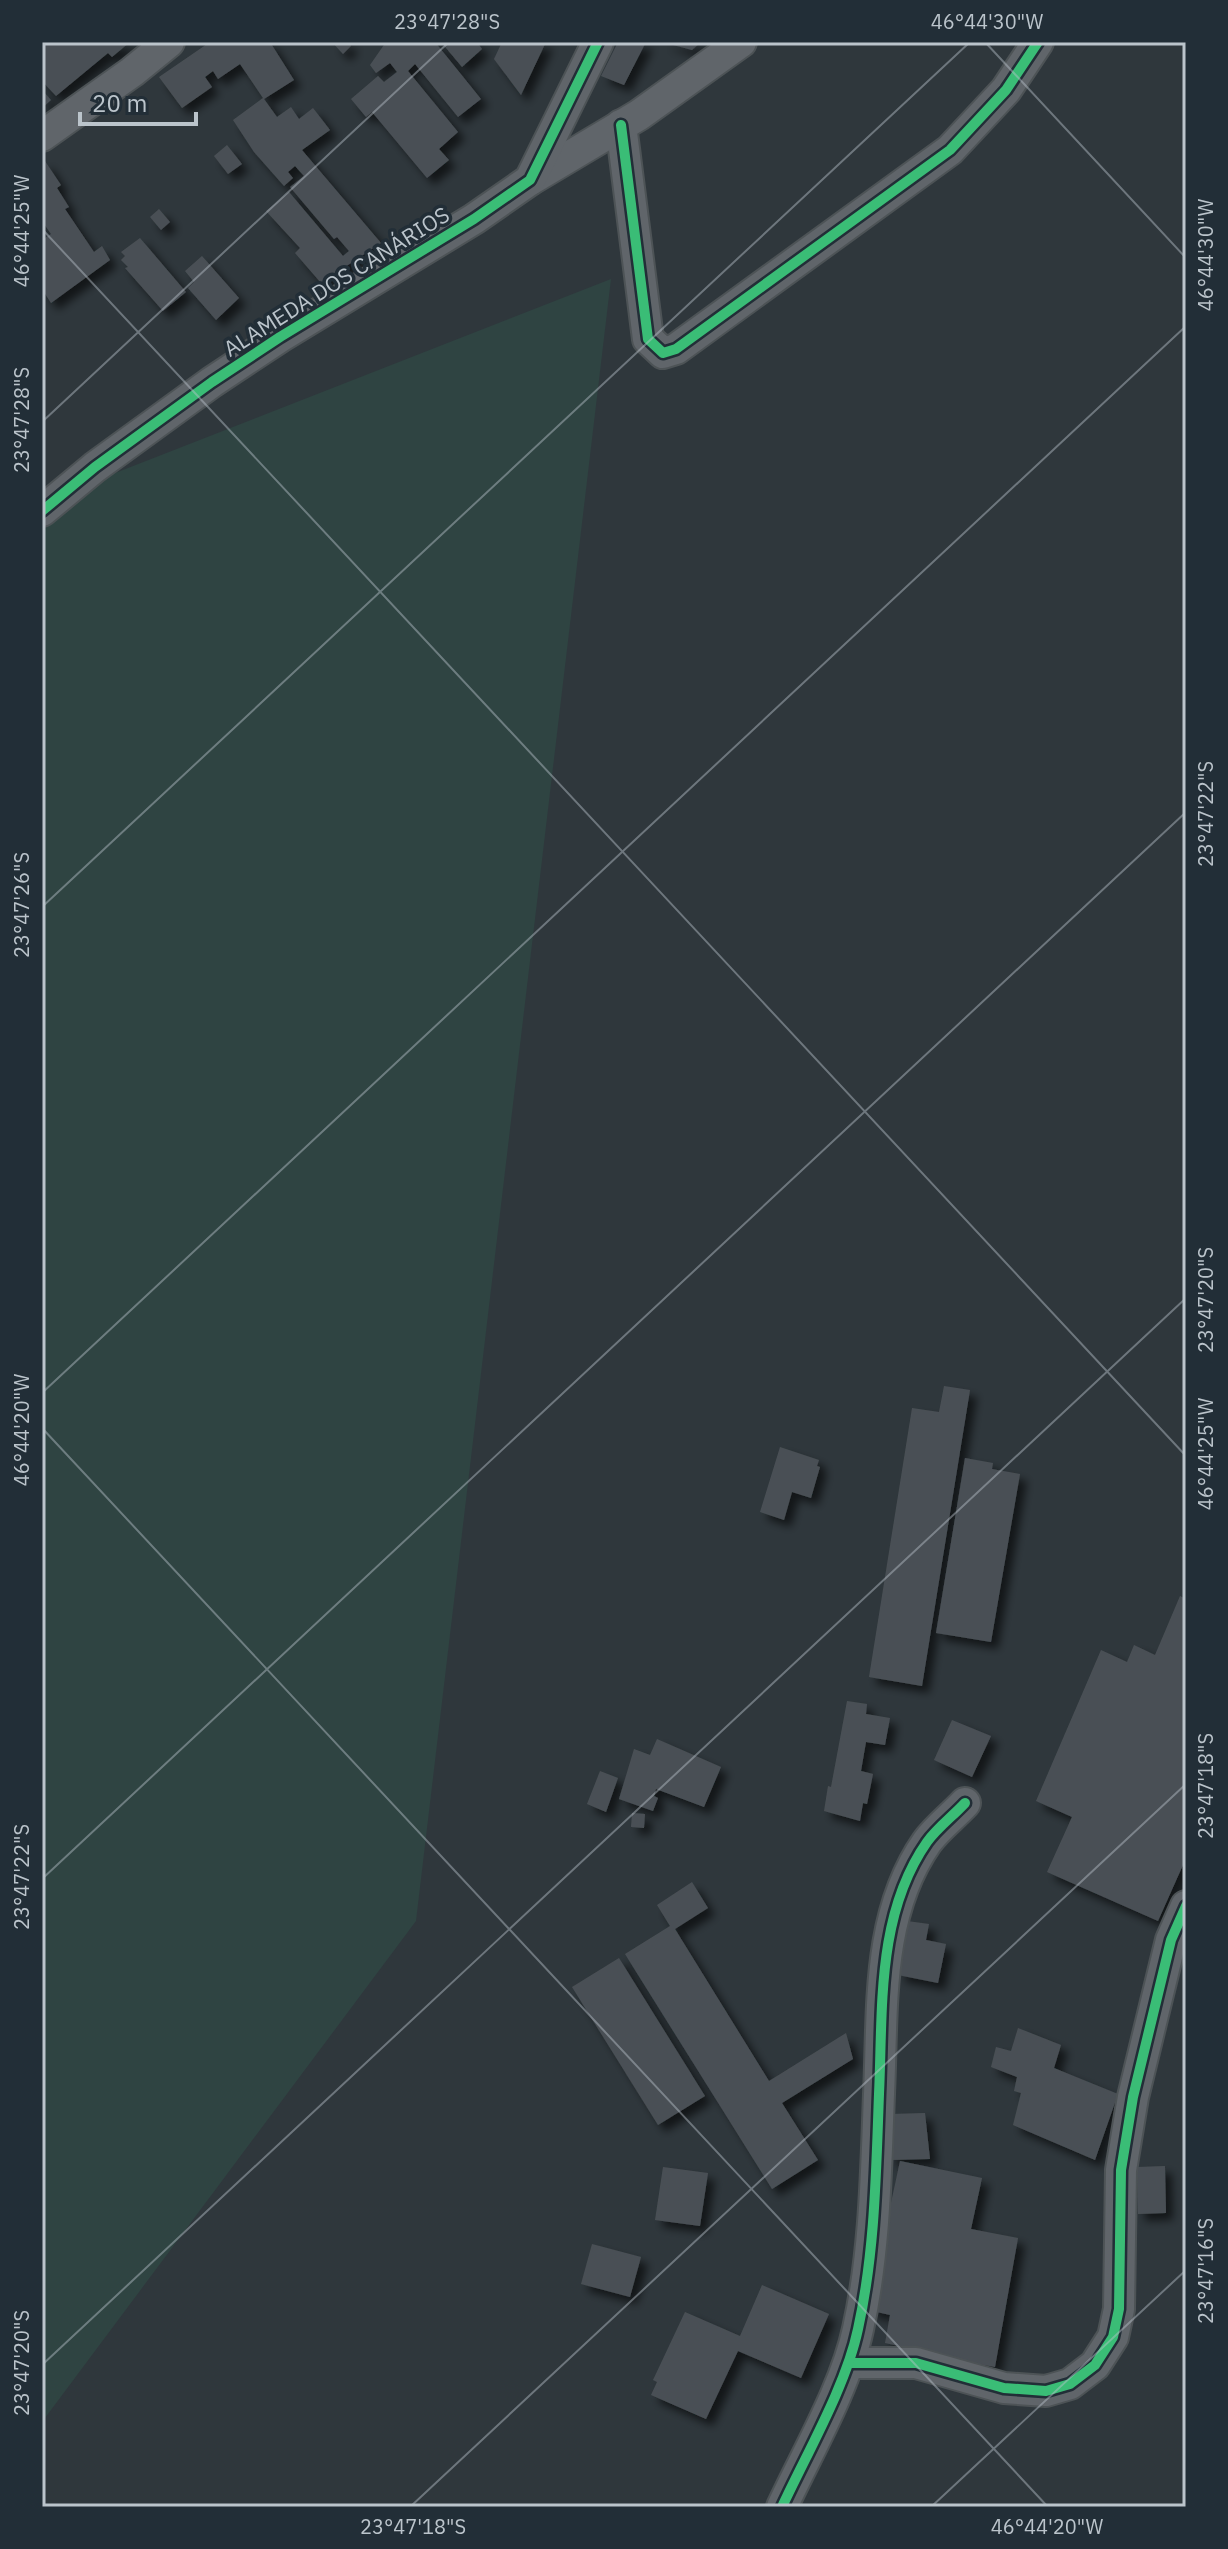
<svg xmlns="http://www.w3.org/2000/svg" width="1228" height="2549" viewBox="0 0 1228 2549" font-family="'IBM Plex Sans',sans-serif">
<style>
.green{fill:#2f4442}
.building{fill:#4a5055;filter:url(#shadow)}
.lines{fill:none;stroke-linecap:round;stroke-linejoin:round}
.minor-casing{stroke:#4d5356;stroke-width:34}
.minor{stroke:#60656a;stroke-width:30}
.cycleway-casing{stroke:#222e37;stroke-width:15}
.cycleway{stroke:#3abd76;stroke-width:10}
.ticks{fill:none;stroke:#bbc4cb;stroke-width:2;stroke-opacity:0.45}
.labels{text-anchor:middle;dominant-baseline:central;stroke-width:7;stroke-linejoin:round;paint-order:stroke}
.street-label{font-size:22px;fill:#bbc4cb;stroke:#222e37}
.neatline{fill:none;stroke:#bbc4cb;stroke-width:3}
.ticks-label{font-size:20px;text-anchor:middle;fill:#bbc4cb}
</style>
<defs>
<filter id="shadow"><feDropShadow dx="7" dy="7" stdDeviation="4" flood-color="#0009"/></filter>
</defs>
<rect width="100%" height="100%" fill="#2f373c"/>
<path class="green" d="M611,279L416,1921L42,2422V531L105,477Z"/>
<g class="building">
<path d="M42,42H130L112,57L108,53L56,96L42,81Z"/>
<path d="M210,42H270L294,80L264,99L277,117L291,107L299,119L313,108L330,130L302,150L381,243L321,283L295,253L300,248L266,211L289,192L343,256L349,251L337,237L334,239L290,187L304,176L295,166L288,172L293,178L284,186L254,152L233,120L263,98L240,64L218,79L213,71L205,77L212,87L182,108L159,77Z"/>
<path d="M332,42H348L351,46L343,54Z"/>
<path d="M386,42H435L481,99L458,117L415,64L408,71L458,132L439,149L449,160L427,178L372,112L366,117L351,99L378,76L384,82L397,72L390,63L376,73L370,65Z"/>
<path d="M441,42H477L482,49L462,67Z"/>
<path d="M502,42H546L521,95L494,59Z"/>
<path d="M618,42H646L624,85L601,76Z"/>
<path d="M662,42H701L692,50Z"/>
<path d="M42,90L51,100L42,108Z"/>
<path d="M227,145L242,164L228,174L214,156Z"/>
<path d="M45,161L61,185L57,188L69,207L65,209L94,252L102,246L110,260L51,303L42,289V240L51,234L42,221V163Z"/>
<path d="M159,209L170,222L161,230L150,217Z"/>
<path d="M140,238L186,292L163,311L125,268L128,267L121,260L125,256L121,252Z"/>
<path d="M202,256L239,298L216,320L188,288L194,282L185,271Z"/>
<path d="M944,1386L970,1390L922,1686L869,1677L912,1408L939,1412Z"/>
<path d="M780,1447L819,1460L817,1466L820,1467L811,1498L792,1492L784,1520L760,1512Z"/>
<path d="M965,1458L993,1463L992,1469L1020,1474L991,1642L936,1633Z"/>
<path d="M1180,1596L1186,1599V1867L1183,1865L1158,1921L1047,1872L1072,1817L1036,1801L1101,1650L1127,1662L1134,1645L1155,1655Z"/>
<path d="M847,1701L867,1704L866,1714L890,1718L885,1745L866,1742L861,1771L873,1774L867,1804L863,1803L860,1821L824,1811L828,1786L831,1787Z"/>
<path d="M952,1720L991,1736L972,1777L934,1760Z"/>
<path d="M657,1739L721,1767L704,1807L656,1789L654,1796L658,1798L653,1811L619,1799L634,1749L650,1755Z"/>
<path d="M600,1771L618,1778L606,1812L587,1804Z"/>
<path d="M632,1813L645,1814L644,1828L631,1827Z"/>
<path d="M692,1882L708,1908L675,1929L769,2081L846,2033L853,2059L782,2103L818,2160L772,2189L625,1954L670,1926L657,1905Z"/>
<path d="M907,1921L929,1924L926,1940L946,1944L938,1983L898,1975Z"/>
<path d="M619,1958L705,2096L658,2125L572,1987Z"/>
<path d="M1018,2028L1061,2045L1054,2068L1118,2094L1095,2160L1013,2125L1021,2093L1014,2091L1017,2077L991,2067L996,2047L1011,2051Z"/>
<path d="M925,2113L930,2159L890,2160V2114Z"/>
<path d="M900,2161L982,2178L971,2229L1018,2238L995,2367L898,2350L899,2346L885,2343L890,2315L868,2310Z"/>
<path d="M1165,2166L1166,2213L1138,2214L1137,2167Z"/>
<path d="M663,2167L708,2173L700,2226L655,2220Z"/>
<path d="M592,2244L641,2257L630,2297L581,2284Z"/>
<path d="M762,2285L829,2314L801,2378L738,2351L706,2419L651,2395L657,2382L653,2380L685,2312L740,2336Z"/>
</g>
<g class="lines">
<defs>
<g id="minor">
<path d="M621,125L648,339L663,353L676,349L950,150L1006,90L1038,42"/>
<path d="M42,136L132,72L169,42"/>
<path d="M530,180L639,115L741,42"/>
<path d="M42,511L95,467L212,382L280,337L474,219L530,180L598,42"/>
<path d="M850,2363H916L1004,2388L1046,2391L1070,2384L1095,2365L1113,2337L1119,2309L1121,2170L1133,2097L1171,1940L1186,1906"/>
<path d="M782,2507C807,2453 846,2386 858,2329C875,2252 876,2173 879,2094C883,2009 876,1915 927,1842C937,1828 953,1816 965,1803"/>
</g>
</defs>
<use href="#minor" class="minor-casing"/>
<use href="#minor" class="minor"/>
<defs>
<g id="cycleway">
<path d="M621,125L648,339L663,353L676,349L950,150L1006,90L1038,42"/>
<path d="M42,511L95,467L212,382L280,337L474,219L530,180L598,42"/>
<path d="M850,2363H916L1004,2388L1046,2391L1070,2384L1095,2365L1113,2337L1119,2309L1121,2170L1133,2097L1171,1940L1186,1906"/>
<path d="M782,2507C807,2453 846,2386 858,2329C875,2252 876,2173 879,2094C883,2009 876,1915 927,1842C937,1828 953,1816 965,1803"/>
</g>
</defs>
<use href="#cycleway" class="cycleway-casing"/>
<use href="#cycleway" class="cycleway"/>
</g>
<path class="ticks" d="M985,42L1186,258M42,229L1186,1456M42,422L449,42M42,907L970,42M42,1393L1186,326M42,1428L1048,2507M42,1879L1186,812M42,2365L1186,1298M410,2507L1186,1784M931,2507L1186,2270"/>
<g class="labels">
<g class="street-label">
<text transform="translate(336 281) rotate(-32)">ALAMEDA DOS CANÁRIOS</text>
</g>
</g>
<rect width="1228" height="2549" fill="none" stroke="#222e37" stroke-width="88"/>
<path d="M80 112v12h116v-12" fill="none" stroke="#bbc4cb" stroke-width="4"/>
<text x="92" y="112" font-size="24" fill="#bbc4cb" stroke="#222e37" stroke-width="6" paint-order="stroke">20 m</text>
<rect x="44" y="44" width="1140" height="2461" class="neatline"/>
<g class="ticks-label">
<text x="447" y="29">23°47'28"S</text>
<text x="987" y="29">46°44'30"W</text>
<text transform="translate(22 231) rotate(-90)" y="7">46°44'25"W</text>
<text transform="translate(1206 255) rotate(-90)" y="7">46°44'30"W</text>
<text transform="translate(22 420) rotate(-90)" y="7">23°47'28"S</text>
<text transform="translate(1206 814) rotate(-90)" y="7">23°47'22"S</text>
<text transform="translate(22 905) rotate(-90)" y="7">23°47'26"S</text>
<text transform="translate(1206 1300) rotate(-90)" y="7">23°47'20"S</text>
<text transform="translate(22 1430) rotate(-90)" y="7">46°44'20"W</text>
<text transform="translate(1206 1454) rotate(-90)" y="7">46°44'25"W</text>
<text transform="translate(1206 1786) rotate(-90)" y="7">23°47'18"S</text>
<text transform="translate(22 1877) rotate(-90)" y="7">23°47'22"S</text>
<text transform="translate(1206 2271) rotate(-90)" y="7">23°47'16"S</text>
<text transform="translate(22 2363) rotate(-90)" y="7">23°47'20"S</text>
<text x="413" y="2534">23°47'18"S</text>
<text x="1047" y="2534">46°44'20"W</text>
</g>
</svg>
